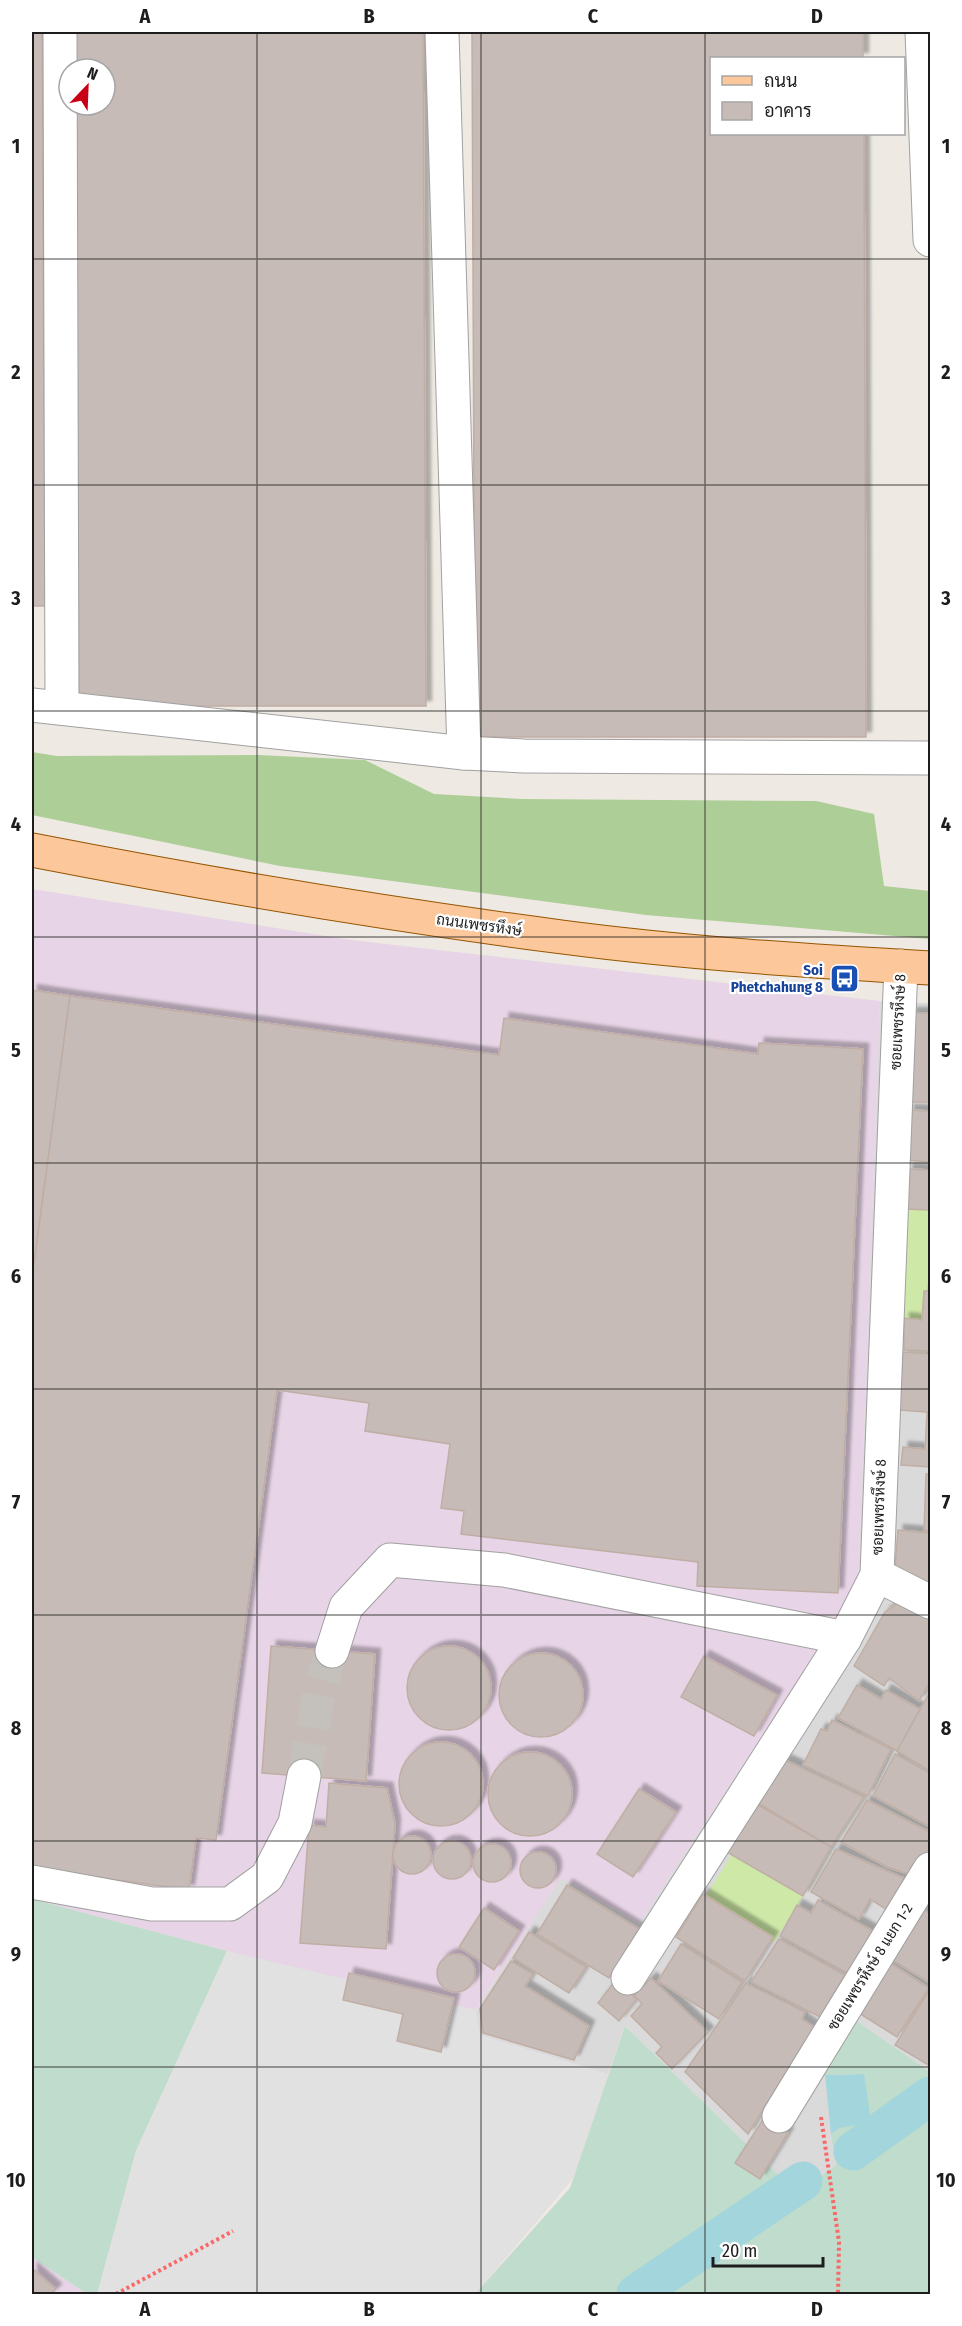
<svg xmlns="http://www.w3.org/2000/svg" width="962" height="2326" viewBox="0 0 962 2326" font-family="'Fira Sans Condensed',Sarabun,sans-serif">
<style>
.residential{fill:#dbdada}
.industrial{fill:#e7d4e6}
.grass{fill:#cee9a7}
.forest{fill:#adce97}
.wetland{fill:#bfdccc}
.parking{fill:#e1e1e1}
.water{fill:#a2d5dc}
.lines{fill:none;stroke-linecap:round;stroke-linejoin:round}
.canal{stroke:#a2d5dc;stroke-width:39}
.building{fill:#c6bbb6;stroke:#c0aea5;stroke-width:1.5;filter:url(#shadow)}
.minor-tunnel{stroke:#c4c0bb;stroke-width:33;stroke-dasharray:33 16;stroke-linecap:butt}
.minor-casing{stroke:#a1a1a1;stroke-width:35}
.major-casing{stroke:#955500;stroke-width:35}
.path{stroke:#fa6868;stroke-width:4;stroke-dasharray:3 3;stroke-linecap:butt}
.minor{stroke:#fff;stroke-width:33}
.major{stroke:#fcc79a;stroke-width:33}
.grid{fill:none;stroke:#1d1d1d;stroke-width:1.5;stroke-opacity:0.55}
.labels{text-anchor:middle;dominant-baseline:central;stroke-width:4.5;stroke-linejoin:round;paint-order:stroke}
.street-label{font-size:15px;fill:#1d1d1d;stroke:#fff}
.transit-label{font-size:15px;font-weight:bold;fill:#164399;stroke:#fff;text-anchor:end}
.neatline{fill:none;stroke:#1d1d1d;stroke-width:2}
.grid-label{font-size:20px;text-anchor:middle;font-weight:bold;fill:#1d1d1d}
</style>
<defs>
<filter id="shadow"><feDropShadow dx="5.5" dy="-5.5" stdDeviation="1.5" flood-color="#0004"/></filter>
</defs>
<rect width="100%" height="100%" fill="#eee9e2"/>
<path class="residential" d="M880,1001L930,1003V2072L851,2017L825,2075L836,2165L798,2194L625,2026L608,2074L480,2035L476,2010L561,1877L639,1924L858,1588Z"/>
<g class="industrial">
<path d="M32,889L351,940L880,1001L858,1588L639,1924L561,1878L476,2009L480,2035L608,2074L573,2178L475,2294L227,1951L32,1899Z"/>
<path d="M32,2257L87,2294H32Z"/>
</g>
<g class="grass">
<path d="M899,1204L930,1207V1323L897,1321Z"/>
<path d="M733,1853L803,1896L774,1942L704,1899Z"/>
</g>
<path class="forest" d="M32,752L57,756L258,755L365,760L434,794L522,799L816,801L874,814L884,886L930,891V939L646,915L280,866L32,815Z"/>
<g class="wetland">
<path d="M32,1899L227,1951L136,2151L98,2294H87L32,2257Z"/>
<path d="M851,2017L930,2072V2294H475L570,2188L625,2026L798,2194L836,2165L831,2134L840,2128L864,2074L825,2075L827,2057Z"/>
</g>
<path class="parking" d="M227,1951L476,2010L480,2035L608,2074L573,2178L475,2294H97L136,2151Z"/>
<path class="water" d="M864,2074L871,2122L840,2128L831,2134L825,2075Z"/>
<g class="lines">
<g class="canal">
<path d="M853,2151L930,2096"/>
<path d="M636,2294L803,2181"/>
</g>
</g>
<g class="building">
<path d="M32,32H42L45,606H32Z"/>
<path d="M76,32H423L426,706H79L76,105H105V69H76Z"/>
<path d="M472,32H863V58H712V134H864L866,737H475Z"/>
<path d="M32,990L70,996L32,1279Z"/>
<path d="M70,996L499,1055L504,1018L758,1054L759,1043L863,1049L838,1593L697,1586L698,1562L461,1534L464,1511L441,1508L450,1444L365,1431L369,1403L277,1390L216,1840L196,1838L189,1890L32,1868V1279Z"/>
<rect x="911" y="1013" width="19" height="89"/>
<path d="M909,1110L930,1111V1162L907,1160Z"/>
<path d="M908,1169L930,1170V1210L905,1209Z"/>
<path d="M924,1291H930V1351L904,1350V1318L922,1320Z"/>
<path d="M903,1352L930,1354V1467L901,1465L903,1447L925,1449L927,1412L899,1410Z"/>
<path d="M926,1474H930V1531L924,1530Z"/>
<path d="M898,1530L930,1533V1585L895,1568Z"/>
<path d="M900,1602L930,1618V1682L919,1701L889,1678L884,1686L854,1666L885,1612Z"/>
<path d="M271,1646L375,1654L366,1781L262,1773Z"/>
<circle cx="449" cy="1688" r="42"/>
<circle cx="541" cy="1695" r="42"/>
<path d="M704,1656L777,1695L754,1736L681,1697Z"/>
<path d="M857,1685L881,1699L886,1690L920,1709L897,1751L838,1718Z"/>
<path d="M930,1692V1771L897,1751Z"/>
<path d="M832,1720L891,1749L868,1796L803,1765L821,1729L827,1731Z"/>
<circle cx="441" cy="1784" r="42"/>
<circle cx="530" cy="1794" r="42"/>
<path d="M895,1754L930,1773V1827L873,1796Z"/>
<path d="M785,1760L864,1797L831,1847L758,1803Z"/>
<path d="M329,1783L387,1788L395,1824L386,1949L300,1943L309,1825L326,1827Z"/>
<path d="M639,1789L676,1812L633,1877L597,1854Z"/>
<path d="M867,1800L930,1832V1857L918,1877L887,1867L841,1842Z"/>
<path d="M753,1802L831,1847L803,1896L725,1851Z"/>
<circle cx="412" cy="1855" r="19"/>
<circle cx="452" cy="1860" r="19"/>
<circle cx="492" cy="1863" r="19"/>
<path d="M836,1849L911,1881L892,1913L870,1899L859,1919L811,1892Z"/>
<circle cx="538" cy="1870" r="18"/>
<path d="M567,1885L639,1929L609,1978L537,1934Z"/>
<path d="M703,1894L773,1937L745,1981L676,1937Z"/>
<path d="M818,1900L873,1931L849,1974L780,1936L797,1905L811,1913Z"/>
<path d="M484,1908L519,1931L494,1970L459,1947Z"/>
<path d="M923,1909L930,1914V1983L892,1960Z"/>
<path d="M529,1932L586,1967L569,1993L513,1958Z"/>
<path d="M779,1939L845,1975L820,2017L751,1982Z"/>
<path d="M681,1944L742,1982L719,2019L658,1981Z"/>
<circle cx="456" cy="1973" r="19"/>
<path d="M511,1961L533,1974L525,1986L589,2026L574,2060L483,2033L480,2009Z"/>
<path d="M887,1961L929,1988L897,2037L862,2015V1999Z"/>
<path d="M349,1973L454,1998L441,2052L397,2041L403,2014L343,2000Z"/>
<path d="M651,1978L708,2032L672,2069L656,2053L662,2047L631,2016L642,2004L634,1995Z"/>
<path d="M615,1981L637,1999L619,2021L598,2003Z"/>
<path d="M746,1983L805,2012L802,2019L814,2027L748,2134L685,2072Z"/>
<path d="M930,1989V2066L895,2045Z"/>
<path d="M764,2118L788,2133L760,2179L735,2163Z"/>
<path d="M32,2268L56,2289L51,2294H32Z"/>
</g>
<g class="lines">
<path class="minor-tunnel" d="M304,1776L320,1688L332,1651"/>
<defs>
<g id="minor">
<path d="M60,32L62,708"/>
<path d="M442,32L464,753"/>
<path d="M922,32L930,240"/>
<path d="M32,705L464,753L524,756L930,758"/>
<path d="M877,1575L930,1602"/>
<path d="M332,1651L346,1607L390,1560L504,1570L845,1638"/>
<path d="M32,1882L152,1904H230L267,1877L295,1823L304,1776"/>
<path d="M628,1978L845,1638L877,1575L901,966"/>
<path d="M779,2116L930,1869"/>
</g>
<path id="major" d="M32,850C207,884 385,914 562,937C684,953 808,961 930,968"/>
</defs>
<use href="#minor" class="minor-casing"/>
<use href="#major" class="major-casing"/>
<g class="path">
<path d="M821,2117L839,2242L838,2294"/>
<path d="M116,2294L233,2231"/>
</g>
<use href="#minor" class="minor"/>
<use href="#major" class="major"/>
</g>
<path class="grid" d="M257,32V2294M481,32V2294M705,32V2294M32,259H930M32,485H930M32,711H930M32,937H930M32,1163H930M32,1389H930M32,1615H930M32,1841H930M32,2067H930"/>
<defs>
<symbol id="bus-square" viewBox="-11 -11 22 22"><rect x="-9" y="-9" width="18" height="18" rx="4" fill="#1a4fb4" stroke="#fff"/><path d="M-5-6H5V4H4V6H2V4H-2V6H-4V4H-5ZM-3.5-4V0h7V-4ZM-3.5 1.2v1.5H-2V1.2ZM2 1.2v1.5H3.5V1.2Z" fill="#fff"/></symbol>
</defs>
<g fill-rule="evenodd">
<use href="#bus-square" x="828" y="962" width="33" height="33"/>
</g>
<g class="labels">
<g class="street-label">
<text transform="translate(479 925) rotate(8)">ถนนเพชรหึงษ์</text>
<text transform="translate(898 1022) rotate(-87)">ซอยเพชรหึงษ์ 8</text>
<text transform="translate(879 1507) rotate(-88)">ซอยเพชรหึงษ์ 8</text>
<text transform="translate(870 1967) rotate(-58)">ซอยเพชรหึงษ์ 8 แยก 1-2</text>
</g>
<g class="transit-label">
<text x="823" y="970">Soi<tspan x="823" dy="17">Phetchahung 8</tspan></text>
</g>
</g>
<rect width="962" height="2326" fill="none" stroke="#ffffff" stroke-width="66"/>
<rect x="710" y="57" width="195" height="78" fill="#ffffff" stroke="#a5a5a5" stroke-width="1.5"/>
<rect x="722" y="76" width="30" height="9" fill="#fcc79a" stroke="#a5a5a5" stroke-width="1.5"/>
<text x="764" y="87" font-size="18" fill="#1d1d1d">ถนน</text>
<rect x="722" y="102" width="30" height="18" fill="#c6bbb6" stroke="#a5a5a5" stroke-width="1.5"/>
<text x="764" y="117" font-size="18" fill="#1d1d1d">อาคาร</text>
<g transform="translate(87 87) rotate(23)"><circle r="28" fill="#ffffff" stroke="#a5a5a5" stroke-width="1.5"/>
<path d="M0-4.5L10 22L0 15L-10 22Z" fill="#c90015"/>
<text y="-9" font-size="16" font-weight="bold" text-anchor="middle" fill="#1d1d1d">N</text>
</g>
<path d="M713 2257v9h110v-9" fill="none" stroke="#1d1d1d" stroke-width="3"/>
<text x="722" y="2257" font-size="18" fill="#1d1d1d" stroke="#ffffff" stroke-width="4.5" paint-order="stroke">20 m</text>
<rect x="33" y="33" width="896" height="2260" class="neatline"/>
<g class="grid-label">
<text x="145" y="23">A</text>
<text x="369" y="23">B</text>
<text x="593" y="23">C</text>
<text x="817" y="23">D</text>
<text x="16" y="153">1</text>
<text x="946" y="153">1</text>
<text x="16" y="379">2</text>
<text x="946" y="379">2</text>
<text x="16" y="605">3</text>
<text x="946" y="605">3</text>
<text x="16" y="831">4</text>
<text x="946" y="831">4</text>
<text x="16" y="1057">5</text>
<text x="946" y="1057">5</text>
<text x="16" y="1283">6</text>
<text x="946" y="1283">6</text>
<text x="16" y="1509">7</text>
<text x="946" y="1509">7</text>
<text x="16" y="1735">8</text>
<text x="946" y="1735">8</text>
<text x="16" y="1961">9</text>
<text x="946" y="1961">9</text>
<text x="16" y="2187">10</text>
<text x="946" y="2187">10</text>
<text x="145" y="2316">A</text>
<text x="369" y="2316">B</text>
<text x="593" y="2316">C</text>
<text x="817" y="2316">D</text>
</g>
</svg>
